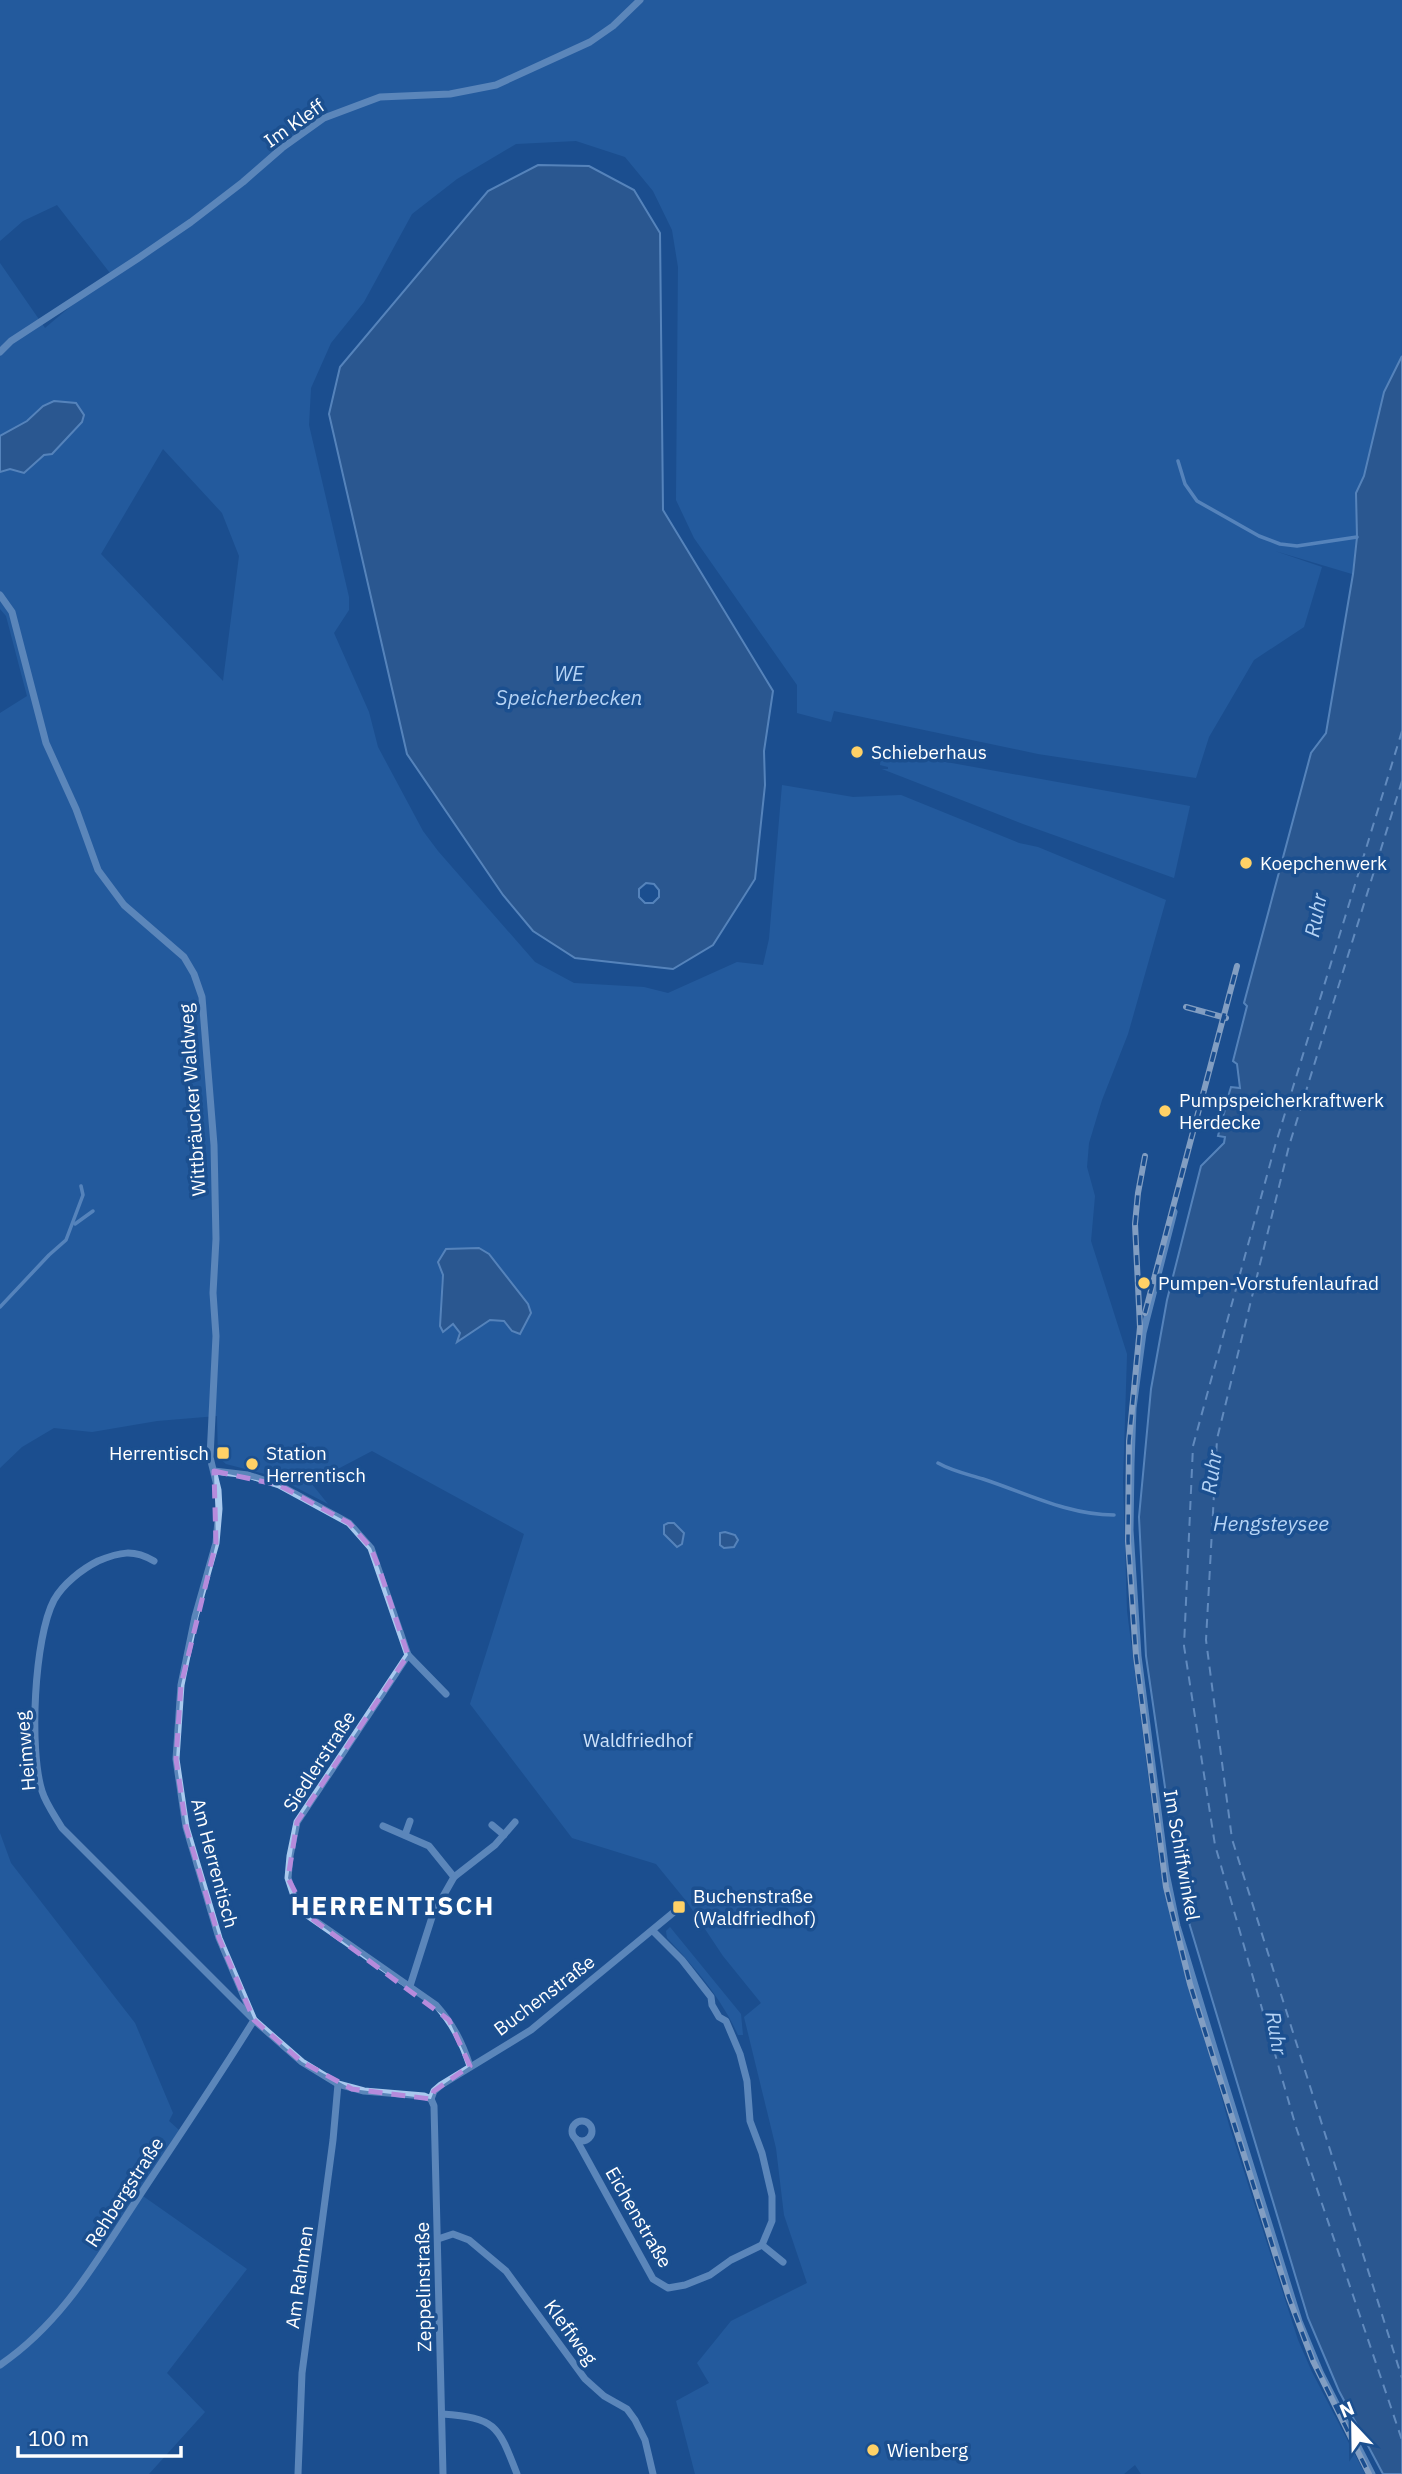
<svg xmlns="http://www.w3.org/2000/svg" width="1402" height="2474" viewBox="0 0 1402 2474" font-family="'IBM Plex Sans',sans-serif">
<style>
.green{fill:#2e69ad;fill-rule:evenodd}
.water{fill:#3c6290;stroke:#9cc4f0;stroke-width:2;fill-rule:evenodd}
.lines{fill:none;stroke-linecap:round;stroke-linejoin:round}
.stream{stroke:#9cc4f0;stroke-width:3.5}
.ferry{stroke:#b5d3f5;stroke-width:2;stroke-dasharray:9 7;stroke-linecap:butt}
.street{stroke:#a9c9ee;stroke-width:7}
.rail-casing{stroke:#fff;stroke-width:6}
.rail{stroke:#1b4f8f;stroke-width:3.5;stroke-dasharray:10;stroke-linecap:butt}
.marked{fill:none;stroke:#b68bdc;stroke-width:5;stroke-dasharray:14 9;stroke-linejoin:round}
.poi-dot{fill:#ffd166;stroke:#1b4f8f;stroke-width:2.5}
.labels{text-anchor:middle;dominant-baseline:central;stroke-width:7;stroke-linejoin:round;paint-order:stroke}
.street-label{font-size:19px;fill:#fff;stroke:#1b4f8f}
.poi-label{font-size:19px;fill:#fff;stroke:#1b4f8f;text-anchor:start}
.park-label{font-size:19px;fill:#cfe3fa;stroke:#1b4f8f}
.water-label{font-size:21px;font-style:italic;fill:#b5d3f5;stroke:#1b4f8f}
.district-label{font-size:26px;font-weight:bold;letter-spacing:2px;fill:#fff;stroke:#1b4f8f}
</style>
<rect width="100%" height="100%" fill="#1b4f8f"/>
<g class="green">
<path d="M0,0H1402V356L1384,392L1364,476L1356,493L1357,537L1352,574L1275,551L1322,567L1304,627L1254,660L1209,737L1196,778L1038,754L834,711L831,722L797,713V685L694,538L676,500L678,267L672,230L653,191L625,157L576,141L516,144L457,179L412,214L364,302L331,343L311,388L309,425L349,597V610L334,633L369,712L378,747L423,831L438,851L535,962L574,983L644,987L668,993L737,962L763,965L769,939L782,785L853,797L901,795L1019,843L1038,847L1166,900L1128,1034L1102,1100L1089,1143L1087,1167L1095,1196L1091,1241L1127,1354L1123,1481L1127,1611L1160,1869L1229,2125L1298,2340L1312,2372L1365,2474H1141L1135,2465L1124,2474H695L676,2401L709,2383L697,2363L731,2321L807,2283L784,2215L776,2148L744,2017L761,2003L723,1956L687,1902L656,1864L572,1838L470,1704L524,1534L372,1451L311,1483L328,1504L276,1477L226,1464L218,1457L217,1416L157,1421L92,1432L54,1428L22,1447L0,1468V713L27,696L6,616L0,609V472L10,469L24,473L44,455L53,454L76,427V403L54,401L43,406L27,421L0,436V263L45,328L110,273L57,205L23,221L0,241ZM163,449L222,513L239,556L223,681L101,554ZM479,1248C512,1267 508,1298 512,1331L504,1321L490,1320L457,1341L460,1333L453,1324L440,1326L441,1285L446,1249Z"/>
<path d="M885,751L1190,806L1174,878L1023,824L882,769H888V767L880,765L881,756L893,757V754Z"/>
<path d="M0,1833L11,1863L135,2023L173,2113L169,2121L179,2130L140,2194L247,2269L167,2373L205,2412L149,2474H0Z"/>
<path d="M670,1927L741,2014L743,2035H738C722,1999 694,1966 667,1938L666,1931Z"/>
</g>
<g class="water">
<path d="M538,165L589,166L634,190L660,233L663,510L773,691L764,751L765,785L755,879L713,945L673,969L575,958L533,931L503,895L407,754L329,414L340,367L488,191ZM646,883L654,884L659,890V897L653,903H645L639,897V889Z"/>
<path d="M1402,356V2474H1383L1339,2391L1308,2318L1190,1926L1178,1877L1146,1656L1139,1517L1151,1389L1167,1300L1201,1166L1224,1143L1225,1137L1218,1136L1227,1102H1230L1227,1100L1231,1087L1240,1088L1237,1064L1233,1061L1247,1006L1244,1003L1311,753L1326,733L1353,574L1357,537L1356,493L1364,476L1384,392Z"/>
<path d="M54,401L76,403L84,415L82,422L52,454L44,455L24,473L10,469L0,472V436L27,421L43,406Z"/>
<path d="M479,1248L489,1254L528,1304L531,1313L520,1334L512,1331L504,1321L490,1320L457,1342L460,1333L453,1324L443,1332L440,1326L443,1275L438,1262L446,1249Z"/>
<path d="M668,1523H674L684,1533L682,1544L677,1547L664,1534V1525Z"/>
<path d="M725,1532L735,1535L738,1540L734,1547L724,1548L720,1545V1533Z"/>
</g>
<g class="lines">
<g class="stream">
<path d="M1178,461L1185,484L1197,501L1259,536L1280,544L1297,546L1357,537"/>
<path d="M75,1224L93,1211"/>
<path d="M0,1307L49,1255L66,1240L83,1195L81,1186"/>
<path d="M938,1463C952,1471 967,1474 983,1479C1026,1493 1068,1515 1114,1515"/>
</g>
<g class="ferry">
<path d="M1402,731L1275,1146L1193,1446L1184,1646L1215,1845L1296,2127L1402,2440"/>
<path d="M1402,781L1289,1146L1217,1439L1206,1640L1232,1839L1402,2378"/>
</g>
<g class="street">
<path d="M0,352L11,341L137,259L191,222L243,182L282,148L324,118L380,97L450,94L496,85L590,42L613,26L640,0"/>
<path d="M0,595L12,612L46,743L76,809L98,870L124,905L184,957L194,974L202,997L214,1145L216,1239L213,1293L216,1336L210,1457L218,1490L219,1509L216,1543L195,1617L181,1685L176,1759L186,1827L219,1938L254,2020L302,2062L338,2084L364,2091L424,2096L431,2099"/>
<path d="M1174,1212L1143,1333L1133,1408L1131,1463L1130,1530L1138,1656L1166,1873L1177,1926L1214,2048L1299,2321L1320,2372L1372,2474"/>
<path d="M214,1471L248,1475L279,1485L349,1523L371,1548L408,1655L446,1694"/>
<path d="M408,1655L297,1822L290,1856L288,1878L294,1896L307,1915L436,2005C453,2024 462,2042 470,2066"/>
<path d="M492,1825L504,1835"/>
<path d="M383,1826L429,1846L454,1877"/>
<path d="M405,1835L410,1821"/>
<path d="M653,1931L682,1960L711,1997L712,2005L719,2017L726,2021L740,2054L747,2081L750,2121L762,2153L772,2196V2221L762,2245L783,2262"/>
<path d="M410,1986L433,1914L454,1877L495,1845L515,1822"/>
<path d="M431,2099L434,2106L443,2474"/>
<path d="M431,2099L434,2091L441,2085L531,2030L674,1912"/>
<circle cx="582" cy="2131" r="10"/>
<path d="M576,2139L653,2279L668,2288L685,2285L710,2275L731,2260L762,2245"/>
<path d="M438,2239L453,2234L469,2240L506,2271L585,2379L604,2396L627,2409L635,2420L645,2440L653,2474"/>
<path d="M0,2365C63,2322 97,2260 138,2198C177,2139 217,2080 254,2020L62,1828C55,1816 46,1804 42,1791C29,1750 34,1638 54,1600C63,1584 82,1569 98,1561C120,1552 133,1549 154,1561"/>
<path d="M442,2414C496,2418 498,2425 517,2474"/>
<path d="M298,2474L302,2373L333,2140L338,2084"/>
</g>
<defs>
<g id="rail">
<path d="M1186,1007L1226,1018"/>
<path d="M1145,1156L1138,1193L1135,1224L1140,1327L1129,1441L1128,1541L1136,1656L1166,1887L1190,1984L1289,2298L1313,2361L1369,2474"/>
<path d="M1145,1313L1237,966"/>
</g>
</defs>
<use href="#rail" class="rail-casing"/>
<use href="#rail" class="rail"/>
</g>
<path d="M0 0H1402V2474H0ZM214,1471L279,1485L349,1523L371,1548L379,1568L408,1655L297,1822L288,1878L307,1915L449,2020L470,2066L434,2091L431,2099L352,2089L302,2062L254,2020L219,1938L186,1827L176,1759L181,1685L216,1543Z" fill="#1b4f8f" fill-opacity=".55" fill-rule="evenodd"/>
<path class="marked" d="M214,1471L279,1485L349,1523L371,1548L379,1568L408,1655L297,1822L288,1878L307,1915L449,2020L470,2066L434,2091L431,2099L352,2089L302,2062L254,2020L219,1938L186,1827L176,1759L181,1685L216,1543Z"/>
<g class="poi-dot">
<circle cx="857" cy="752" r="7"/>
<circle cx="1246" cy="863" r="7"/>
<circle cx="1165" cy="1111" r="7"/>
<circle cx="1144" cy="1283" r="7"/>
<rect x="216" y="1446" width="14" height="14" rx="3.5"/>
<circle cx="252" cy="1464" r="7"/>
<rect x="672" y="1900" width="14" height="14" rx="3.5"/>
<circle cx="873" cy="2450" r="7"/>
</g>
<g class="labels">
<g class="street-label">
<text transform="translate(294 123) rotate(-35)">Im Kleff</text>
<text transform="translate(192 1100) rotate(-94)">Wittbräucker Waldweg</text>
<text transform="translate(25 1751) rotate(-95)">Heimweg</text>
<text transform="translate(319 1761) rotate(-57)">Siedlerstraße</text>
<text transform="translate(1182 1855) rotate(80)">Im Schiffwinkel</text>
<text transform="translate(215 1863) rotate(75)">Am Herrentisch</text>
<text transform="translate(544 1995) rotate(-37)">Buchenstraße</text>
<text transform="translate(124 2192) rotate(-57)">Rehbergstraße</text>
<text transform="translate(639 2217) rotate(60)">Eichenstraße</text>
<text transform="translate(299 2277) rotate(-82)">Am Rahmen</text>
<text transform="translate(423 2287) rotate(-91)">Zeppelinstraße</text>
<text transform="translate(571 2332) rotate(54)">Kleffweg</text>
</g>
<g class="poi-label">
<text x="871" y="752">Schieberhaus</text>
<text x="1260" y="863">Koepchenwerk</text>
<text x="1179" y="1100">Pumpspeicherkraftwerk<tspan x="1179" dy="22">Herdecke</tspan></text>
<text x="1158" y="1283">Pumpen-Vorstufenlaufrad</text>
<text x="209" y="1453" text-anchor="end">Herrentisch</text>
<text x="266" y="1453">Station<tspan x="266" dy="22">Herrentisch</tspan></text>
<text x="693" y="1896">Buchenstraße<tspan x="693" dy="22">(Waldfriedhof)</tspan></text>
<text x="887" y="2450">Wienberg</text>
</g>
<g class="park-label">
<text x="638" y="1740">Waldfriedhof</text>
</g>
<g class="water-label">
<text x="569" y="673">WE<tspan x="569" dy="24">Speicherbecken</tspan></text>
<text transform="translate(1315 915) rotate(-79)">Ruhr</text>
<text transform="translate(1211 1472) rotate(-82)">Ruhr</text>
<text x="1271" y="1523">Hengsteysee</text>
<text transform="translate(1277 2033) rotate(80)">Ruhr</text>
</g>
<g class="district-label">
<text x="393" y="1905">HERRENTISCH</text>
</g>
</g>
<g transform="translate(1353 2425) rotate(338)" stroke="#1b4f8f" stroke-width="5" paint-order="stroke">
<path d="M0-5L12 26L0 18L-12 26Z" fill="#ffffff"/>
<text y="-10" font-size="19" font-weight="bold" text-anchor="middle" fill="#ffffff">N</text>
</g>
<path d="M18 2446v10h163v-10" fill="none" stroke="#ffffff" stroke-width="3.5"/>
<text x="28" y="2446" font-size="21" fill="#ffffff" stroke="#1b4f8f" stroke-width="5" paint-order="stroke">100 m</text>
</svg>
